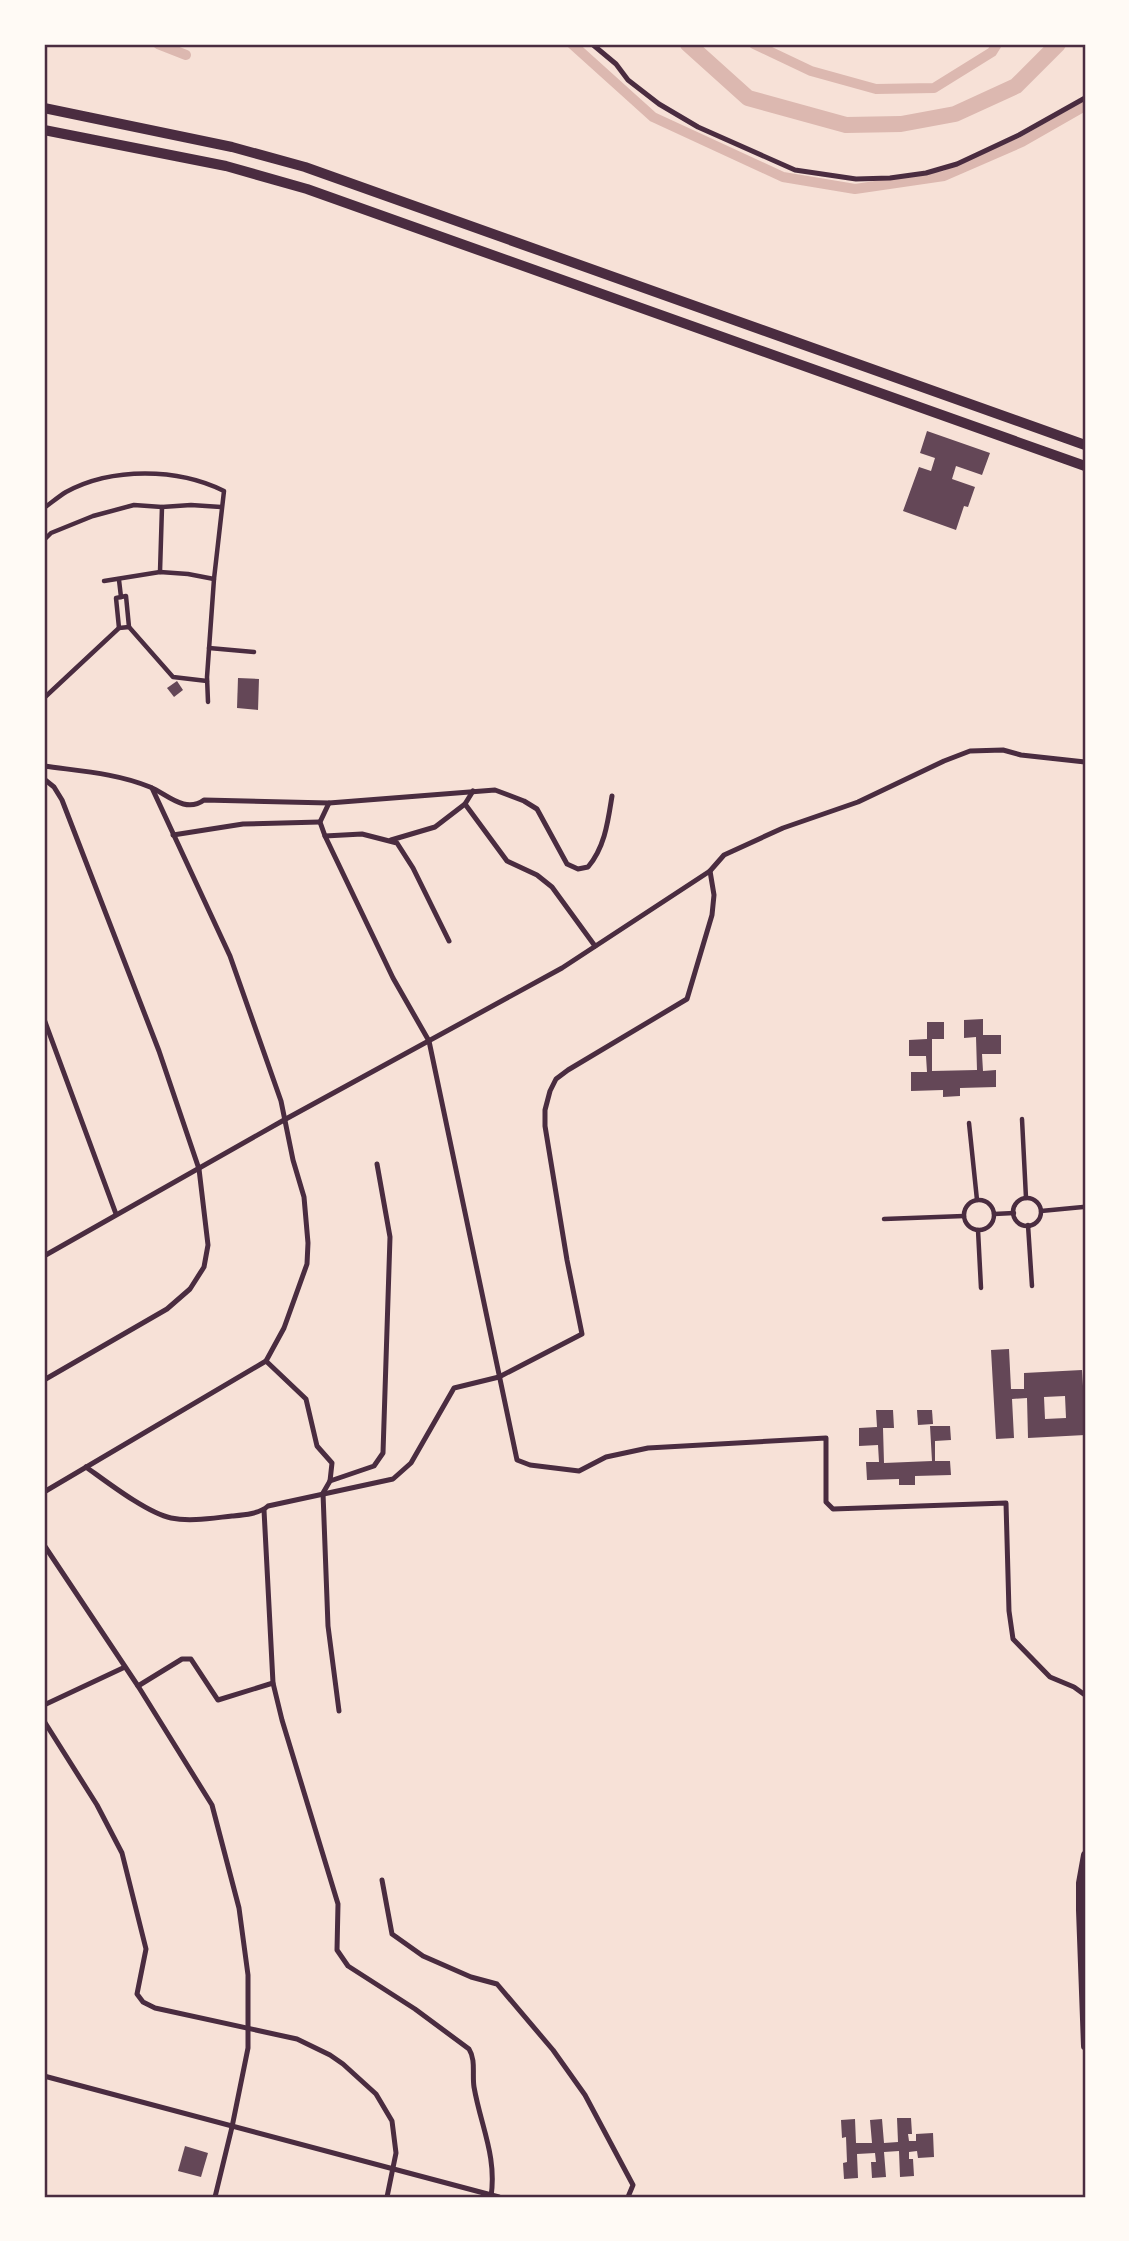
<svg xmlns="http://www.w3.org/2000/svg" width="1129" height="2241" viewBox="0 0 1129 2241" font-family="'DejaVu Sans',sans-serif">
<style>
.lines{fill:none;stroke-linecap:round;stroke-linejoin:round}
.canal{stroke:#dcb8b0;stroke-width:10}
.river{stroke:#dcb8b0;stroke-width:16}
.building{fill:#644757;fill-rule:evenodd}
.pedestrian{stroke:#4a2c40;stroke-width:4.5}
.minor{stroke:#4a2c40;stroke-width:5}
.secondary{stroke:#4a2c40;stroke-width:8}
.trunk{stroke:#4a2c40;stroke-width:10}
.neatline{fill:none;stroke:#4a2c40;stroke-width:2.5}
</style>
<rect width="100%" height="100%" fill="#f7e1d7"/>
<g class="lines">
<g class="canal">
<path d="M158,44L186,55"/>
<path d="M572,44L653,117L783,177L855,189L944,176L1022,142L1085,106"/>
<path d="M754,44L811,71L876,89L934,88L992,52L997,44"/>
</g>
<path class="river" d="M688,44L748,98L846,125L901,124L955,114L1016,86L1058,44"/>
</g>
<g class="building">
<path d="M927,431L990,453L982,475L956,466L952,479L975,487L968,507L964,506L956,530L903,511L919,467L931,471L935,458L920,453Z"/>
<path d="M238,678L259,679L258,710L237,708Z"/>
<path d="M177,681L183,690L174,697L167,688Z"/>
<path d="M983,1019V1035H1001V1054H982L983,1071L996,1070V1087L960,1088V1096L943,1097V1090L911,1091V1072H927L926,1056H909V1040L927,1039V1022H944V1039H932V1071L977,1070L976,1037L964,1038V1020Z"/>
<path d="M1009,1349L1011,1389H1024V1373L1082,1370L1083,1386H1085V1396H1083L1085,1435L1028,1438L1027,1398L1012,1399L1014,1438L996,1439L991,1350ZM1065,1396L1066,1418L1045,1419L1044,1397Z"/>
<path d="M876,1410H893L894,1428H883L884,1463L932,1461L930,1426H950L951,1440L935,1441V1461H950L951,1475L915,1476V1485H899V1479L867,1480L866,1462H879L878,1445L859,1446V1428L877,1427Z"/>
<path d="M917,1410H932L933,1424L918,1425Z"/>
<path d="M897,2118H911L912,2134H908L909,2141H916V2134L933,2133L934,2157L918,2158L917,2151L909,2152V2159H913L914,2176L900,2177L899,2151L884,2152L886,2177L872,2178L871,2162H876L875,2153L857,2154L858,2178L844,2179L843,2163L847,2162L846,2137L842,2138L841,2120L855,2119L856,2143H872L870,2120L882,2119L884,2143L898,2142Z"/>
<path d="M185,2146L208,2153L201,2177L178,2171Z"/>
</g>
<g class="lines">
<g class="pedestrian">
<path d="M44,508C51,503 58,497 66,492C112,467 178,468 224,491L214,579L207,677L208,702"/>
<path d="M44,540L51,533L93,516L134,505L162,507L191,505L221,507"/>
<path d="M160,572L162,507"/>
<path d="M119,580L121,597L116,598L119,628"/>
<path d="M104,581L160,572L188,574L214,579"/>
<path d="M121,597L126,596L129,627"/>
<path d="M209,648L254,652"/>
<path d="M44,698L119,628L129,627L173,677L207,681"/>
<path d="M1022,1119L1026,1198"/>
<path d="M969,1123L977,1200"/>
<circle cx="1027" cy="1212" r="14"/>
<circle cx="979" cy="1215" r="15"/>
<path d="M1041,1211L1083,1207"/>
<path d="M994,1214L1014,1213"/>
<path d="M884,1219L964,1216"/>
<path d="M1028,1225L1032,1286"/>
<path d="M978,1230L981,1288"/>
</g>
<g class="minor">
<path d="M592,44L616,64L628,80L659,104L698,127L795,170L856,179L890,178L926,173L957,164L1019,135L1085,98"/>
<path d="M44,766C79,771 116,773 150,787C167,794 185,814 204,800L329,803L495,790L524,801L537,809L567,864L578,869L588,867C605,847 608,821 612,796"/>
<path d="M44,779L54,787L62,800L159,1051L199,1169L208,1245L204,1267L190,1289L167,1309L44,1380"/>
<path d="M473,791L465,804L507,861L537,875L552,887L595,946"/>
<path d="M329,803L320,822L325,836L393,978L429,1041L517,1460L530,1465L579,1471L606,1457L648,1448L826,1438V1502L833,1509L1006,1503L1009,1611L1013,1639L1050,1677L1074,1687L1085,1695"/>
<path d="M173,835L243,824L320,822"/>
<path d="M325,836L362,834L397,843L413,868L449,941"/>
<path d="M391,840L435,827L465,804"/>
<path d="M44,1019L116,1214"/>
<path d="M44,1256L284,1120L562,968L710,871L724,855L783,828L858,802L944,761L970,751L1003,750L1021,755L1085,762"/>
<path d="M266,1361L306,1399L317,1446L332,1463L330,1481L323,1493L328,1626L339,1711"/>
<path d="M86,1467C107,1482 147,1513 171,1518C190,1522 213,1518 232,1516C244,1515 259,1514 268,1506L393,1479L411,1463L454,1388L499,1377L582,1334L567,1260L545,1126V1110L550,1091L556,1079L568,1070L687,999L712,915L714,895L710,871"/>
<path d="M330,1481L374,1466L383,1453L390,1237L377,1164"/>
<path d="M44,1492L266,1361L284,1328L307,1264L308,1243L304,1197L293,1160L281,1101L230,956L152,788"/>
<path d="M264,1510L273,1683L282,1720L338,1904L337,1950L348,1966L415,2009L469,2049C476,2060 472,2074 474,2087C481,2127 497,2156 491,2197"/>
<path d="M44,1545L138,1686L212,1805L239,1908L248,1975V2048L232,2127L215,2197"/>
<path d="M138,1686L182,1659H191L218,1700L273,1683"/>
<path d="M44,1705L125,1667"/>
<path d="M44,1721L97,1805L122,1853L146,1949L137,1994L143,2002L155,2008L297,2039L330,2055L343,2064L376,2094L392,2121L396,2153L387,2197"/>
<path d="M382,1880L392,1934L423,1956L471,1977L497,1984L553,2050L585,2095L633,2185L628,2197"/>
<path d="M44,2076L499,2197"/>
</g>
<path class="secondary" d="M1085,1855L1080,1883V1910L1085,2046"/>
<g class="trunk">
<path d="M44,108L232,147L305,167L1085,445"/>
<path d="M44,130L226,166L307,189L1085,466"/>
</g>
</g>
<rect width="1129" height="2241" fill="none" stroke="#fffaf5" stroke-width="91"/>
<rect x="46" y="46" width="1038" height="2150" class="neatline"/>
</svg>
